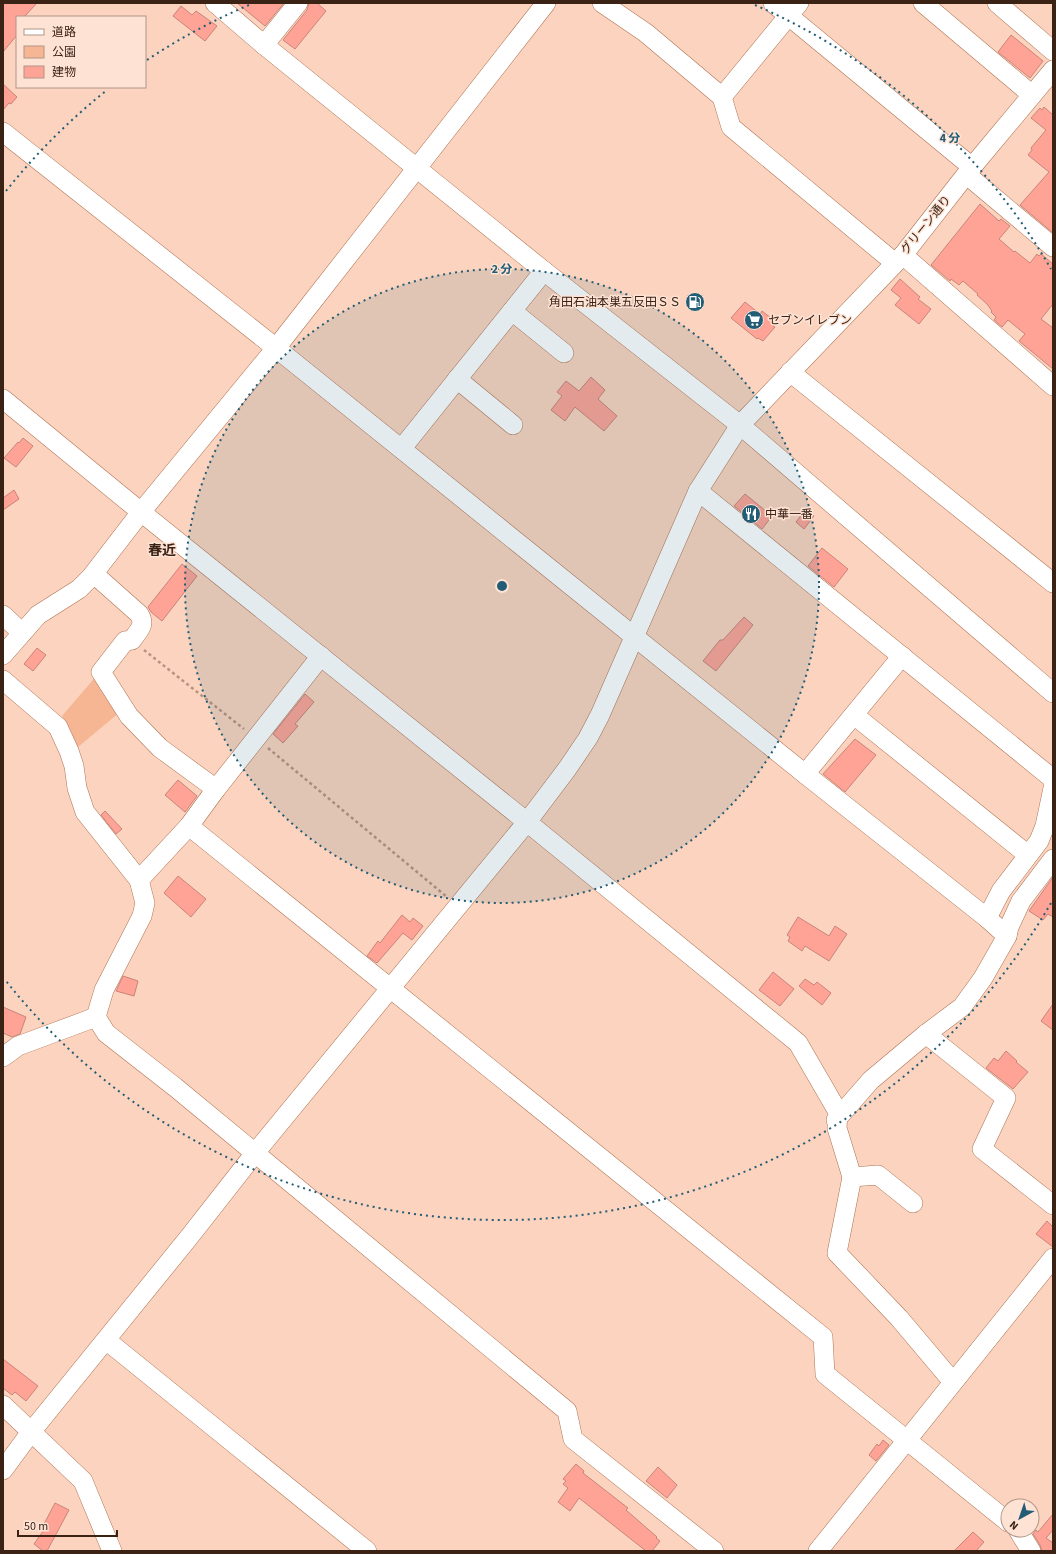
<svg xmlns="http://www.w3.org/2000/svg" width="1056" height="1554" viewBox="0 0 1056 1554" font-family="'Source Sans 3','Noto Sans JP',sans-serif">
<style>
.green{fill:#f6b693}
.building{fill:#fea395;stroke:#ca8479}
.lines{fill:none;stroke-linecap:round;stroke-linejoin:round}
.minor-casing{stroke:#ae7251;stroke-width:20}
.path{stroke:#b69481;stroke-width:2.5;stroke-dasharray:3 3;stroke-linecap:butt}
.minor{stroke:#fff;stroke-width:19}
.ring{fill:none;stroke:#225d75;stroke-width:2;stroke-dasharray:2 4}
.labels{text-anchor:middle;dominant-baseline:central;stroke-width:3;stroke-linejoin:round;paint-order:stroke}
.street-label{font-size:12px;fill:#3a2214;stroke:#fee3d5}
.poi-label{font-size:12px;fill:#3a2214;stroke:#fee3d5;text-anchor:start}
.quarter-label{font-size:14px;font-weight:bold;fill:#3a2214;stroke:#fee3d5}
.centre{fill:#225d75;stroke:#fee3d5;stroke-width:2}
.ring-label{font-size:12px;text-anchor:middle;font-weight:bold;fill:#225d75;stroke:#fee3d5;stroke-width:3;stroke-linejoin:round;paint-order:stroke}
</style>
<rect width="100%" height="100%" fill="#fbd3be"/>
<path class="green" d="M98,674L126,707L78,747L62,716Z"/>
<g class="building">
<path d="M3,3H37L24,17H17V35L3,52Z"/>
<path d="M237,3H284L265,26Z"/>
<path d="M309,3H317L326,11L295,49L283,40L307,10Z"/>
<path d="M181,6L192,15L196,11L217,26L205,41L173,16Z"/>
<path d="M1011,35L1043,61L1030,78L998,52Z"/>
<path d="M3,84L17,97L11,104L9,103L3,110Z"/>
<path d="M1044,107L1053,115V233L1020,205L1049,172L1028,155L1032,150L1031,148L1046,130L1031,118L1040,108L1042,110Z"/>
<path d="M980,204L999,221L1001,219L1010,226L999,239L1014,252L1015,251L1030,263L1037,254L1039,256L1041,254L1053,264V304L1041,319L1053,328V369L1019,341L1025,334L1008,320L1002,327L994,320L996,317L991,312L992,311L987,304L977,295L978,294L963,281L959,285L951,279L950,281L931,265Z"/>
<path d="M900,279L920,297L918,299L931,309L919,324L895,305L901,298L891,290Z"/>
<path d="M745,302L760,314L762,311L776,322L773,326L775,327L763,341L758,338L757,339L731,318Z"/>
<path d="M591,377L605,390L598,399L617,416L604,431L575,407L565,421L551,410L562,396L557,392L566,381L579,391Z"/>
<path d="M23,438L33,446L16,467L4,458L18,442L19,443Z"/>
<path d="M14,490L19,499L3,510V498Z"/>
<path d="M745,494L772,516L762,529L734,506Z"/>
<path d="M806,509L814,516L804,529L796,522Z"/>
<path d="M822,548L848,569L834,587L808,566Z"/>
<path d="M182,564L197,576L162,621L151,612L148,607Z"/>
<path d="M744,617L753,625L716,671L703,661L720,640H723Z"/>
<path d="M37,648L46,655L33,671L24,664Z"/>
<path d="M305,694L314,702L295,724L298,726L283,743L273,734Z"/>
<path d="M855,739L876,755L845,792L823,774Z"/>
<path d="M178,780L197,796L185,812L165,795Z"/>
<path d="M105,811L122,829L116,834L101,815Z"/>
<path d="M178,876L206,899L191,917L164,893Z"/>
<path d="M1053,877V917L1048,914L1043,920L1029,911Z"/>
<path d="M402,915L410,922L413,918L423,926L412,940L403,933L377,963L367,956L378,941L380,943Z"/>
<path d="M798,917L829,936L835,926L847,934L829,961L805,946L802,951L788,941L790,937L787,935Z"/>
<path d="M773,972L794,989L780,1006L759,990Z"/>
<path d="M123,976L138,981L134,996L116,991Z"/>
<path d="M805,979L814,985L817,982L831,993L822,1005L799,986Z"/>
<path d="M1053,1004V1030L1041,1021Z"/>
<path d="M3,1007L26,1017L20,1034L12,1037L3,1033Z"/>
<path d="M1006,1051L1017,1061L1016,1062L1028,1072L1013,1089L986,1068L994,1058L998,1061Z"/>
<path d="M1047,1221L1053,1227V1247L1036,1234Z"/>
<path d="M3,1359L38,1386L26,1401L15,1392L12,1395L3,1388Z"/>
<path d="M883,1440L889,1445L876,1461L869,1455L877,1444L879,1446Z"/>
<path d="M576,1464L584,1471L583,1473L628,1508L626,1510L657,1537L656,1538L660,1541L652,1551H646L579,1498L570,1511L558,1502L568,1488L563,1484L566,1481L563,1479Z"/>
<path d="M658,1467L677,1485L667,1498L646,1481Z"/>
<path d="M55,1503L69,1510L47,1551H43L34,1544L46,1527L43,1526Z"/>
<path d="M1053,1514V1530L1046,1538L1053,1543V1551H1042L1040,1545L1033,1534L1036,1530L1038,1532Z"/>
<path d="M973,1532L984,1542L976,1551H954Z"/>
</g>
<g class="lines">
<defs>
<g id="minor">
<path d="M215,3L264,45L544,271L740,425L1053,693"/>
<path d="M602,3L646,33L722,97L731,127L895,263"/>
<path d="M773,3L972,167"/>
<path d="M923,3L1032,95"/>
<path d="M997,3L1053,51"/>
<path d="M264,45L298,3"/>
<path d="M722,97L799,3"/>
<path d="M3,132L276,348L805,774L987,918L1007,936"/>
<path d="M967,175L1053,247"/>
<path d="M903,255L1053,386"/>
<path d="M512,311L564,353"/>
<path d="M790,372L1053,583"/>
<path d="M457,379L513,425"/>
<path d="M3,399L141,512L527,822L798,1043L838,1112L837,1128L852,1177L837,1253L899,1318L953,1382"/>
<path d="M402,448L544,271"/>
<path d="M698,491L1053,779"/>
<path d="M94,574L139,614C146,625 139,630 132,640L125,641L101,672L129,716L160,748L216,789"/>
<path d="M3,615L22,633"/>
<path d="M3,655L38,615L79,589L91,577L141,512L276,348L546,3"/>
<path d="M3,680L58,727L69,751L74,766L77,788L85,812L139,880L145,903L142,916L104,990L96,1017"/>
<path d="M854,715L1028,855"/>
<path d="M805,774L902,656"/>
<path d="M189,826L823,1337L825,1374L1008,1522"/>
<path d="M139,880L189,826L216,789L321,656"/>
<path d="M987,918L1001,891L1039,841L1045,826L1053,788"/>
<path d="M96,1017L106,1033L175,1087L567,1411L573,1439L714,1551"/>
<path d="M926,1034L1006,1098L982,1149L1053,1205"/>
<path d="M3,1057L18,1046L96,1017"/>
<path d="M836,1120L871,1080L926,1034L962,1007L983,978L1007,936L1009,927L1021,901L1053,859"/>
<path d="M852,1177L878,1175L913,1203"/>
<path d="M106,1340L367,1551"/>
<path d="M3,1405L83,1481L112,1551"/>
<path d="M3,1470L31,1432L190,1236L255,1153L527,822L567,769L588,738L600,715L698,491L740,425L903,255L972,167L1053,70"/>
<path d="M1018,1530L1031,1551"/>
<path d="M818,1551L1053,1258"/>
</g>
</defs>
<use href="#minor" class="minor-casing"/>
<g class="path">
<path d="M144,650L244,729"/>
<path d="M268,748L447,897"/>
</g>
<use href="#minor" class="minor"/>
</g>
<circle cx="502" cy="586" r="317" fill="#225d75" fill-opacity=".12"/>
<g class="ring">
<circle cx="502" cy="586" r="317"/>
<path d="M1051 903A634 634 0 0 1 6 981M6 191A634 634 0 0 1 107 90M147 60A634 634 0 0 1 249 5M755 5A634 634 0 0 1 1051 269"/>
</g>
<defs>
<symbol id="fuel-disc" viewBox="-11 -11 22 22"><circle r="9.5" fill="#225d75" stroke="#fee3d5"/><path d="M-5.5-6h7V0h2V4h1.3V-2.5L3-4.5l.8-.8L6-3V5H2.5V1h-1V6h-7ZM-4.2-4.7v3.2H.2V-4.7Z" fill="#fff"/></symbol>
<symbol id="supermarket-disc" viewBox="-11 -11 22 22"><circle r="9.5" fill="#225d75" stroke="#fee3d5"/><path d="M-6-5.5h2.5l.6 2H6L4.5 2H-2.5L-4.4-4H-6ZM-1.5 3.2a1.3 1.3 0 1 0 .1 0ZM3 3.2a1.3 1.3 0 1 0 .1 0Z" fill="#fff"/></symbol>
<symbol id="restaurant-disc" viewBox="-11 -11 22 22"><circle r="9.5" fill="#225d75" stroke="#fee3d5"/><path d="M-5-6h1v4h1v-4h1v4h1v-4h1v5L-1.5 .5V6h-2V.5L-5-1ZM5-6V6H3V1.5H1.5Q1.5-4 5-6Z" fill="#fff"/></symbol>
</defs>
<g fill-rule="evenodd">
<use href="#fuel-disc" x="684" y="291" width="22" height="22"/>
<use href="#supermarket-disc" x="743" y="309" width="22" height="22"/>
<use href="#restaurant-disc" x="740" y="503" width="22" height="22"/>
</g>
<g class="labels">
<g class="street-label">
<text transform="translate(926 225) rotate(-51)">グリーン通り</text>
</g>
<g class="poi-label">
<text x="681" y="302" text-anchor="end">角田石油本巣五反田ＳＳ</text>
<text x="768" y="320">セブンイレブン</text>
<text x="765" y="514">中華一番</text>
</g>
<g class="quarter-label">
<text x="162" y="551">春近</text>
</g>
</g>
<circle cx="502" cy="586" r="6" class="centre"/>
<g class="ring-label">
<text x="950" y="142">4 分</text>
<text x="502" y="273">2 分</text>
</g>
<rect width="1056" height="1554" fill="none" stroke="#3a2214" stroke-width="8"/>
<rect x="16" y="16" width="130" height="72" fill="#fee3d5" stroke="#b09688"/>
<rect x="24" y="29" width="20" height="6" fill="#ffffff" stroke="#b09688"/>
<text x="52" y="36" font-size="12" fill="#3a2214">道路</text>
<rect x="24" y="46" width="20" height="12" fill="#f6b693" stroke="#b09688"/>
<text x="52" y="56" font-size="12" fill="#3a2214">公園</text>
<rect x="24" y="66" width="20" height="12" fill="#fea395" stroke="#b09688"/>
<text x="52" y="76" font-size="12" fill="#3a2214">建物</text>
<g transform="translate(1020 1518) rotate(220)"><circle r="19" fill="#fee3d5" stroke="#b09688"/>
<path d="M0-3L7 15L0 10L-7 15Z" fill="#225d75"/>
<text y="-6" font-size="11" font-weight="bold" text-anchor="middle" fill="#3a2214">N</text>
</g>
<path d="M18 1530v6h99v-6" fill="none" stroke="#3a2214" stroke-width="2"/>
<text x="24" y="1530" font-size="12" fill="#3a2214" stroke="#fee3d5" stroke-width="3" paint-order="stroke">50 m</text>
</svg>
